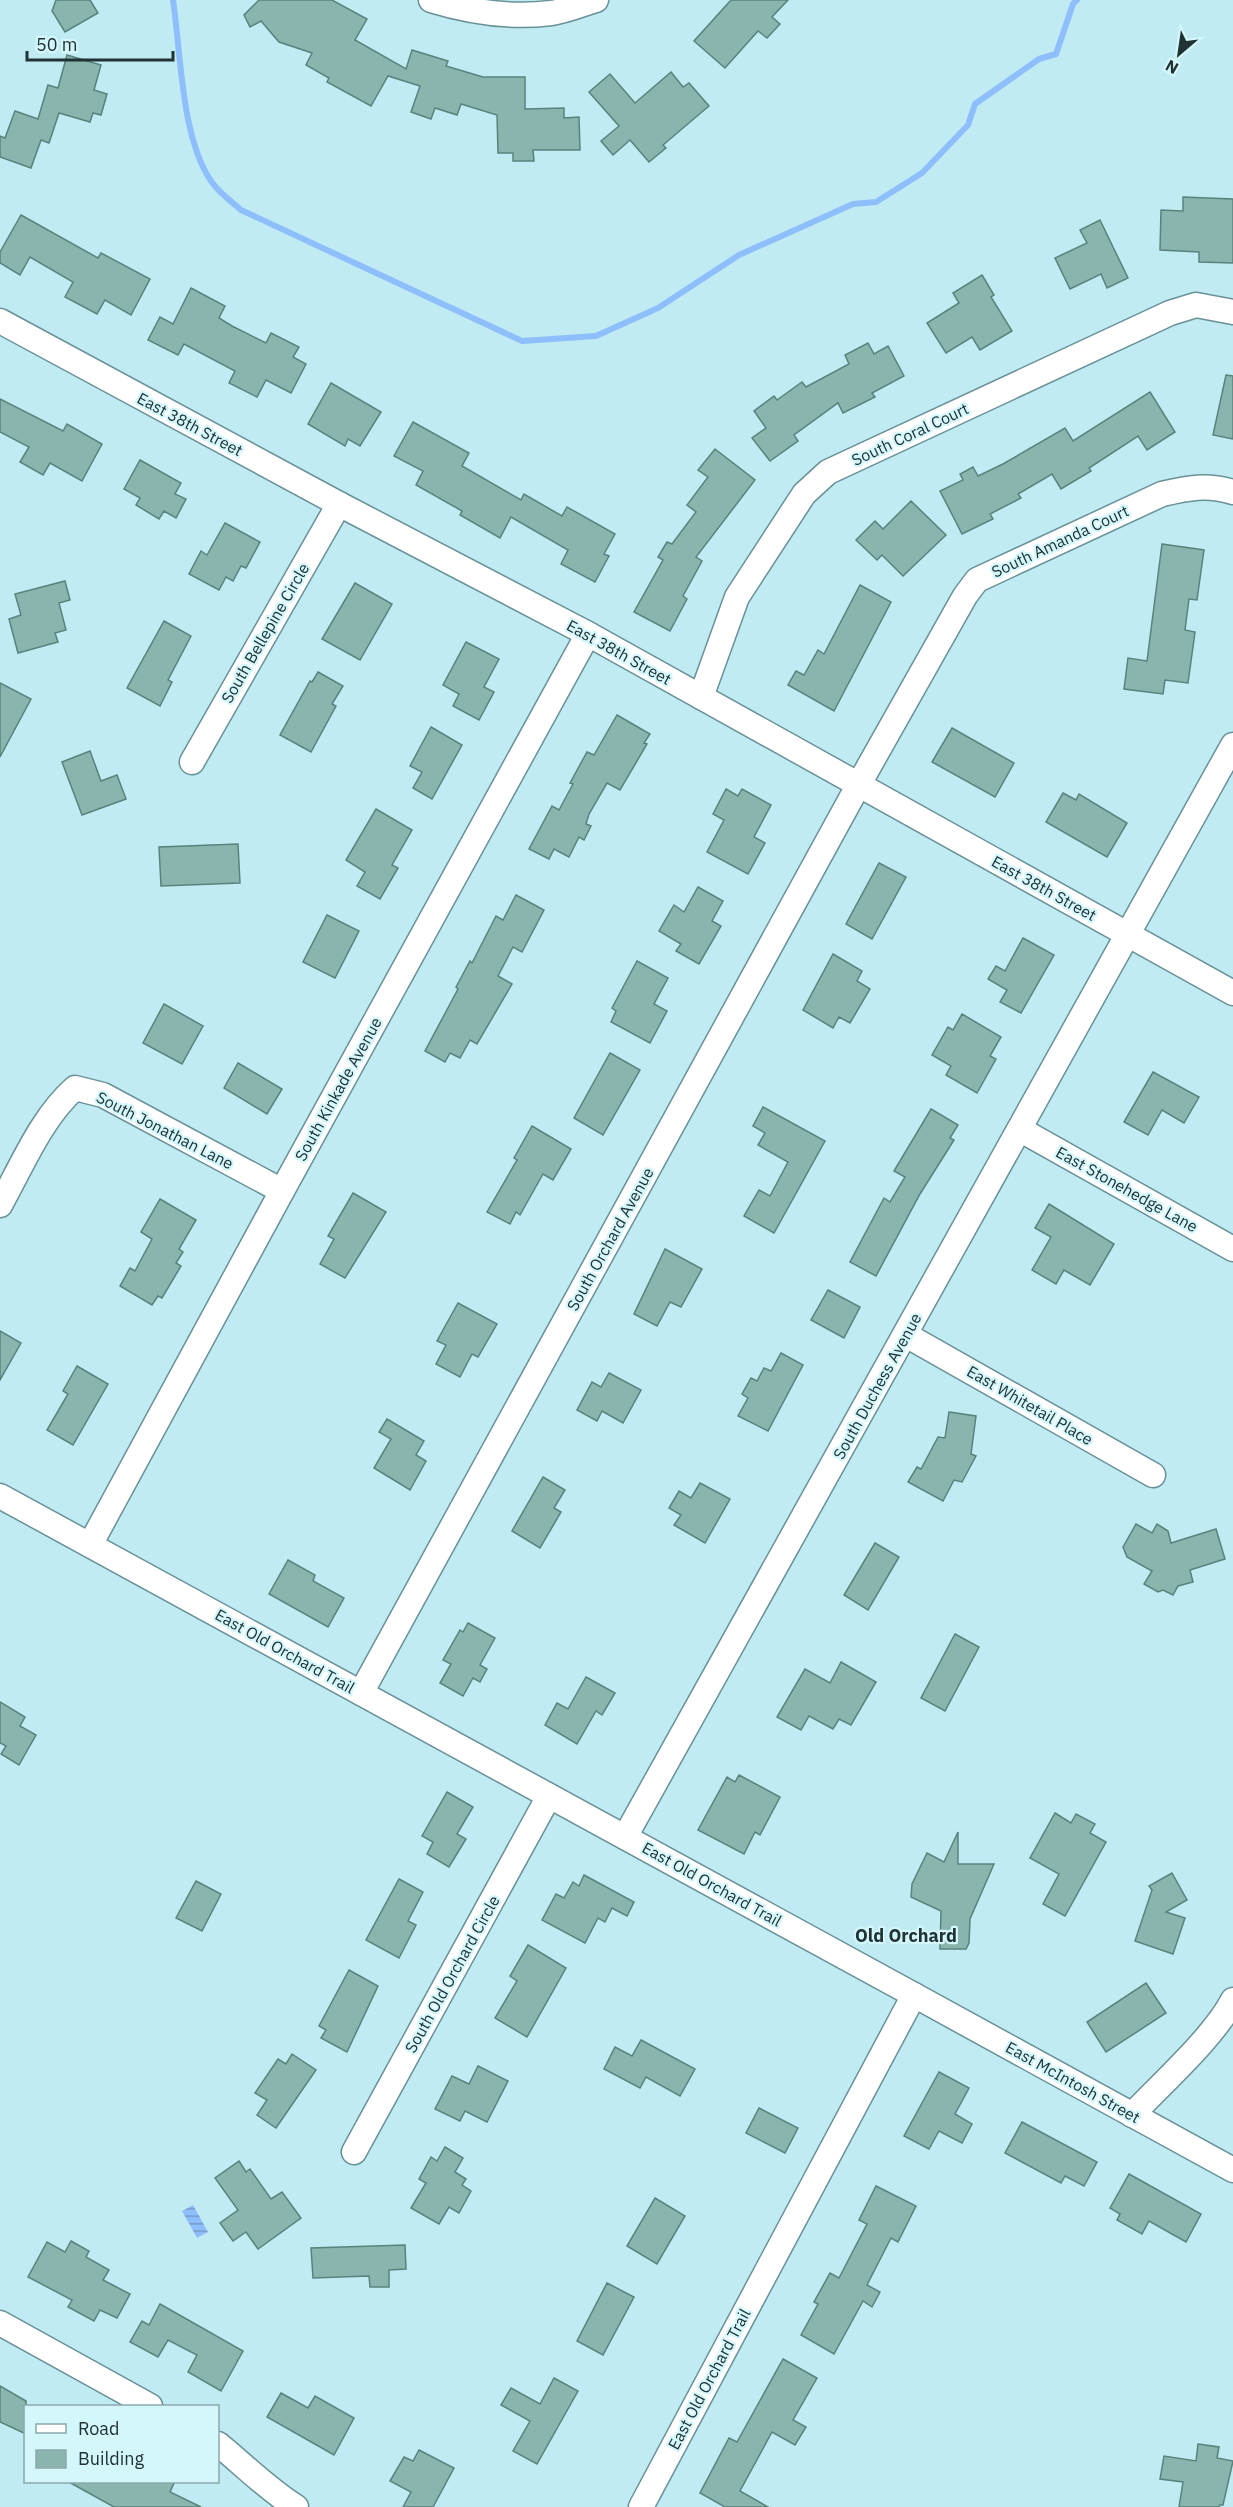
<svg xmlns="http://www.w3.org/2000/svg" width="1233" height="2507" viewBox="0 0 1233 2507" font-family="'IBM Plex Sans',sans-serif">
<style>
.water{fill:url(#water-rules)}
.lines{fill:none;stroke-linecap:round;stroke-linejoin:round}
.stream{stroke:#8ebefb;stroke-width:6}
.building{fill:#8ab4ae;stroke:#5a827d;stroke-width:1.5}
.minor-casing{stroke:#689197;stroke-width:27}
.minor{stroke:#fff;stroke-width:24}
.labels{text-anchor:middle;dominant-baseline:central;stroke-width:4.5;stroke-linejoin:round;paint-order:stroke}
.street-label{font-size:16px;fill:#213235;stroke:#d4f7fc}
.neighbourhood-label{font-size:18px;font-weight:bold;fill:#213235;stroke:#d4f7fc}
</style>
<defs>
<pattern id="water-rules" width="6" height="5" patternUnits="userSpaceOnUse" patternTransform="scale(1.5)"><rect width="6" height="5" fill="#8ebefb"/><path d="M0 2.5h6" fill="none" stroke="#749bcc"/></pattern>
</defs>
<rect width="100%" height="100%" fill="#c0ebf2"/>
<path class="water" d="M193,2205L208,2232L197,2238L182,2211Z"/>
<g class="lines">
<path class="stream" d="M173,0C181,53 181,137 211,181C219,193 231,201 241,210L522,341L596,336L658,308L739,255L853,204L876,202L922,173L968,125L975,104L1039,59L1056,54L1073,4L1077,0"/>
</g>
<g class="building">
<path d="M56,0H90L98,13L65,32L52,11Z"/>
<path d="M259,0H332L367,19L355,40L406,69L412,50L448,61L446,66L483,77H525V109L564,108V118L579,117L580,150H533L534,161H513V153H498L497,115L461,104L457,115L435,108L431,119L411,112L420,86L388,76L371,106L327,82L329,78L306,65L312,53L279,42L261,21L250,27L244,15Z"/>
<path d="M731,0H788L772,17L780,24L767,38L758,31L725,68L694,41Z"/>
<path d="M67,55L101,65L94,90L107,94L101,115L93,113L90,122L59,113L49,143L41,140L31,168L0,157V136L5,138L15,111L38,119L48,85L58,88Z"/>
<path d="M671,72L683,87L689,83L709,106L663,145L666,148L649,162L630,140L613,155L601,141L619,126L589,92L610,74L635,103Z"/>
<path d="M1183,197L1233,199V263L1199,262V252L1160,250L1161,210L1183,211Z"/>
<path d="M21,215L98,258L101,253L150,279L131,315L105,300L97,314L65,297L73,282L30,257L20,275L0,263V252Z"/>
<path d="M1100,220L1128,278L1107,288L1101,274L1070,289L1055,258L1087,243L1080,230Z"/>
<path d="M982,275L994,295L991,297L1012,331L980,350L972,337L946,353L927,323L959,303L953,293Z"/>
<path d="M191,288L225,306L219,318L232,326L266,343L271,333L299,347L293,357L306,364L291,393L266,380L257,397L229,383L235,371L184,344L178,355L148,340L160,317L173,324Z"/>
<path d="M868,343L874,354L888,346L904,376L872,393L875,397L843,413L838,403L794,435L798,441L770,461L752,438L766,428L754,411L774,396L777,400L802,382L806,387L849,364L845,355Z"/>
<path d="M1226,375L1233,376V439L1213,435Z"/>
<path d="M331,383L381,412L360,446L348,439L345,446L308,424Z"/>
<path d="M1150,392L1175,432L1147,450L1138,436L1089,468L1091,471L1061,489L1052,474L1018,494L1021,498L990,514L993,519L962,534L940,491L963,480L960,474L973,467L978,476L1003,464L1065,428L1073,441Z"/>
<path d="M0,399L63,431L67,424L102,444L82,481L50,463L43,475L20,462L29,447L0,432Z"/>
<path d="M413,422L469,453L462,466L521,500L524,494L562,516L567,507L615,534L604,554L609,556L595,582L561,564L568,550L511,517L500,538L460,515L462,511L416,485L423,471L394,456Z"/>
<path d="M715,449L755,480L696,557L702,561L683,596L687,599L670,631L634,612L663,560L658,557L667,542L672,544L696,512L687,505L708,477L698,470Z"/>
<path d="M140,460L181,483L175,494L186,499L176,518L164,511L159,519L136,505L140,498L124,489Z"/>
<path d="M911,501L946,535L903,576L882,555L877,560L856,540L875,521L883,529Z"/>
<path d="M225,523L260,542L246,568L241,566L233,581L226,577L219,590L189,574L201,551L207,555Z"/>
<path d="M1162,544L1204,550L1197,600L1189,599L1185,630L1195,632L1188,683L1165,680L1163,694L1124,689L1128,658L1147,661Z"/>
<path d="M65,581L70,600L59,603L66,630L55,633L58,642L18,653L9,619L21,615L15,594Z"/>
<path d="M355,583L392,604L360,660L322,639Z"/>
<path d="M860,585L891,602L834,711L788,685L796,671L804,675L818,650L824,654Z"/>
<path d="M164,621L191,636L168,680L172,682L160,706L127,688Z"/>
<path d="M466,642L499,659L484,687L494,692L479,720L453,706L459,694L443,685Z"/>
<path d="M318,672L343,686L332,704L336,706L311,752L280,735L310,681L312,682Z"/>
<path d="M0,683L31,699L0,757Z"/>
<path d="M617,715L650,734L644,743L647,744L620,790L607,783L589,814L586,824L591,826L584,840L579,837L569,857L554,849L549,859L529,849L552,806L559,810L573,784L570,783L587,752L594,755Z"/>
<path d="M431,727L462,745L432,799L413,788L422,772L410,766Z"/>
<path d="M952,728L1014,763L995,797L932,762Z"/>
<path d="M90,751L101,781L117,775L126,799L82,815L62,762Z"/>
<path d="M726,789L738,796L742,789L771,805L754,837L765,843L748,874L707,852L724,820L713,814Z"/>
<path d="M1063,793L1076,800L1079,794L1127,823L1107,857L1046,822Z"/>
<path d="M376,809L412,830L392,865L398,868L380,899L357,886L365,872L346,860Z"/>
<path d="M238,844L240,883L161,886L159,847Z"/>
<path d="M879,863L906,877L872,939L846,924Z"/>
<path d="M698,887L723,901L712,921L721,926L699,964L676,951L681,944L659,931L674,905L684,912Z"/>
<path d="M516,895L544,910L522,952L513,947L498,976L512,984L477,1044L470,1040L460,1058L450,1053L445,1062L425,1051L458,989L456,987L470,961L472,963L496,916L503,920Z"/>
<path d="M327,915L359,931L335,978L303,962Z"/>
<path d="M1023,938L1054,955L1021,1013L1000,1002L1007,990L988,979L996,966L1005,971Z"/>
<path d="M833,954L862,971L857,981L870,989L850,1023L839,1017L833,1028L803,1010Z"/>
<path d="M637,961L668,978L654,1004L667,1011L650,1043L611,1022L616,1011L612,1008Z"/>
<path d="M164,1004L203,1026L182,1064L143,1043Z"/>
<path d="M962,1014L1001,1037L990,1056L996,1059L977,1093L946,1075L951,1066L932,1055L948,1027L953,1030Z"/>
<path d="M610,1053L640,1070L603,1135L574,1118Z"/>
<path d="M238,1063L282,1089L267,1114L224,1088Z"/>
<path d="M1153,1072L1199,1097L1184,1123L1162,1110L1148,1135L1124,1122Z"/>
<path d="M763,1107L825,1141L774,1233L744,1216L759,1190L770,1196L788,1162L758,1145L765,1133L753,1126Z"/>
<path d="M931,1109L958,1125L950,1138L954,1140L920,1194L876,1276L850,1262L884,1198L890,1202L905,1177L894,1171Z"/>
<path d="M532,1126L571,1149L553,1180L543,1174L520,1215L516,1212L510,1224L487,1212L517,1160L514,1158Z"/>
<path d="M353,1193L386,1212L345,1278L320,1264L334,1239L328,1236Z"/>
<path d="M160,1199L196,1220L179,1249L183,1252L176,1263L181,1266L162,1298L158,1296L152,1305L120,1286L130,1268L135,1271L152,1239L141,1232Z"/>
<path d="M1049,1204L1114,1244L1090,1285L1064,1270L1056,1284L1032,1270L1051,1237L1035,1228Z"/>
<path d="M665,1249L702,1269L681,1307L670,1302L657,1326L634,1314Z"/>
<path d="M828,1290L860,1307L844,1338L811,1320Z"/>
<path d="M458,1303L497,1324L478,1357L472,1354L460,1377L436,1364L446,1345L437,1341Z"/>
<path d="M0,1331L21,1343L0,1380Z"/>
<path d="M781,1353L803,1365L768,1431L738,1416L748,1398L742,1394L751,1378L757,1381L764,1368L771,1371Z"/>
<path d="M77,1366L108,1384L73,1445L47,1430L68,1394L63,1391Z"/>
<path d="M609,1373L641,1390L623,1423L602,1411L597,1421L577,1410L592,1382L601,1387Z"/>
<path d="M949,1412L976,1416L971,1454L976,1456L962,1482L954,1480L943,1501L908,1482L917,1467L921,1469L938,1437L945,1438Z"/>
<path d="M387,1419L424,1441L416,1455L426,1461L410,1490L374,1468L391,1439L379,1432Z"/>
<path d="M543,1477L565,1490L554,1508L561,1512L540,1548L512,1531Z"/>
<path d="M700,1483L730,1499L705,1543L674,1525L681,1515L669,1508L679,1491L691,1498Z"/>
<path d="M1136,1524L1152,1533L1157,1524L1168,1531L1171,1543L1216,1529L1225,1559L1190,1570L1193,1582L1178,1586L1173,1595L1163,1590L1158,1592L1144,1584L1152,1571L1127,1557L1123,1547Z"/>
<path d="M875,1543L899,1557L868,1610L844,1595Z"/>
<path d="M288,1560L315,1575L313,1581L344,1598L328,1627L269,1594Z"/>
<path d="M468,1623L495,1638L480,1665L487,1669L480,1682L473,1678L463,1696L440,1683L451,1664L443,1660L460,1630L463,1632Z"/>
<path d="M955,1634L979,1647L945,1711L921,1698Z"/>
<path d="M841,1662L876,1682L851,1725L839,1719L833,1729L809,1716L801,1730L777,1717L805,1669L830,1683Z"/>
<path d="M586,1677L615,1693L602,1715L596,1711L577,1744L545,1725L557,1703L568,1709Z"/>
<path d="M0,1702L25,1717L20,1726L36,1735L19,1765L1,1754L6,1746L0,1743Z"/>
<path d="M739,1775L780,1797L760,1835L755,1832L744,1854L698,1830L727,1777L735,1782Z"/>
<path d="M447,1792L473,1807L457,1834L466,1839L449,1867L427,1854L433,1842L422,1836Z"/>
<path d="M1055,1813L1071,1823L1076,1814L1095,1824L1090,1833L1106,1842L1065,1916L1043,1904L1059,1874L1030,1858Z"/>
<path d="M958,1832V1864H994L970,1919L969,1943L966,1949H940L941,1911L911,1897L912,1884L927,1853L944,1862Z"/>
<path d="M1172,1873L1187,1900L1166,1912L1185,1918L1173,1954L1135,1941L1152,1890L1149,1886Z"/>
<path d="M584,1875L634,1902L627,1916L612,1908L605,1922L598,1918L585,1943L542,1920L556,1894L564,1898L573,1882L579,1886Z"/>
<path d="M399,1879L423,1892L408,1921L416,1925L399,1958L366,1940Z"/>
<path d="M196,1881L221,1894L202,1931L176,1918Z"/>
<path d="M528,1945L566,1968L527,2037L495,2018L517,1981L510,1976Z"/>
<path d="M349,1970L378,1986L347,2052L321,2038L326,2030L319,2026Z"/>
<path d="M1146,1983L1166,2013L1106,2052L1087,2022Z"/>
<path d="M641,2040L695,2069L680,2096L646,2077L640,2088L604,2069L615,2047L632,2056Z"/>
<path d="M292,2054L316,2070L276,2128L257,2115L267,2100L255,2093L278,2059L286,2064Z"/>
<path d="M478,2066L508,2081L487,2122L465,2111L460,2121L435,2109L452,2076L469,2084Z"/>
<path d="M939,2072L969,2088L955,2114L972,2124L962,2143L939,2131L929,2149L904,2136Z"/>
<path d="M759,2108L798,2128L785,2153L746,2133Z"/>
<path d="M1022,2122L1097,2162L1084,2186L1065,2176L1061,2183L1005,2153Z"/>
<path d="M445,2147L463,2158L455,2172L466,2179L462,2185L471,2191L459,2213L449,2207L439,2224L411,2208L426,2183L419,2179L431,2157L437,2161Z"/>
<path d="M239,2161L246,2172L250,2169L271,2199L282,2192L301,2218L258,2249L246,2232L233,2241L220,2223L238,2210L215,2178Z"/>
<path d="M1129,2174L1201,2214L1186,2242L1149,2221L1142,2234L1117,2220L1120,2214L1110,2208Z"/>
<path d="M876,2186L916,2206L898,2242L891,2238L867,2285L880,2292L872,2307L863,2301L834,2354L801,2335L818,2304L814,2302L830,2273L839,2278L867,2224L859,2220Z"/>
<path d="M655,2198L685,2216L657,2264L627,2246Z"/>
<path d="M71,2241L89,2251L86,2257L109,2270L103,2280L130,2294L117,2318L100,2310L94,2321L68,2307L72,2300L28,2277L47,2242L65,2252Z"/>
<path d="M405,2245L406,2269L389,2270V2287H370L369,2276L313,2278L311,2248Z"/>
<path d="M607,2283L634,2297L603,2355L577,2341Z"/>
<path d="M160,2304L243,2351L221,2391L188,2372L197,2355L168,2340L158,2357L130,2342L142,2321L149,2325Z"/>
<path d="M783,2359L817,2378L793,2420L806,2427L795,2445L772,2432L740,2491L768,2507H725L700,2493L729,2438L737,2442Z"/>
<path d="M554,2378L578,2391L537,2464L513,2451L530,2421L501,2405L511,2388L540,2404Z"/>
<path d="M0,2386L26,2401V2434L0,2422Z"/>
<path d="M281,2393L308,2408L315,2396L354,2418L334,2455L267,2417Z"/>
<path d="M1198,2444L1219,2447L1217,2458L1233,2461L1223,2505H1220L1219,2507H1179L1183,2482L1160,2479L1164,2456L1196,2461Z"/>
<path d="M419,2450L454,2468L433,2507H403L411,2492L390,2481L404,2457L413,2461Z"/>
<path d="M67,2481H175L170,2492L201,2507H114Z"/>
</g>
<g class="lines">
<defs>
<g id="minor">
<path d="M431,0C470,12 511,18 551,13C566,11 582,4 596,0"/>
<path d="M0,321L339,504L588,634L1233,993"/>
<path d="M701,697L737,597L804,494L828,472L1170,313L1196,305L1233,312"/>
<path d="M192,762L339,504"/>
<path d="M1021,1130L1233,1249"/>
<path d="M0,1205C22,1166 41,1118 75,1088L103,1095L282,1191"/>
<path d="M906,1335L1153,1475"/>
<path d="M0,1496L914,1995L641,2507"/>
<path d="M90,1545L282,1191L588,634"/>
<path d="M361,1693L859,784L965,596L977,580L1162,494C1188,488 1207,484 1233,492"/>
<path d="M625,1837L1233,745"/>
<path d="M914,1995L1233,2170"/>
<path d="M1132,2115C1162,2083 1214,2037 1233,2000"/>
<path d="M354,2152L549,1796"/>
<path d="M0,2323L150,2406"/>
<path d="M218,2444C244,2465 267,2489 296,2507"/>
</g>
</defs>
<use href="#minor" class="minor-casing"/>
<use href="#minor" class="minor"/>
</g>
<g class="labels">
<g class="street-label">
<text transform="translate(190 424) rotate(28)">East 38th Street</text>
<text transform="translate(910 434) rotate(-25)">South Coral Court</text>
<text transform="translate(1060 541) rotate(-25)">South Amanda Court</text>
<text transform="translate(265 633) rotate(-60)">South Bellepine Circle</text>
<text transform="translate(619 652) rotate(29)">East 38th Street</text>
<text transform="translate(1044 888) rotate(29)">East 38th Street</text>
<text transform="translate(338 1089) rotate(-61)">South Kinkade Avenue</text>
<text transform="translate(165 1130) rotate(27)">South Jonathan Lane</text>
<text transform="translate(1127 1189) rotate(29)">East Stonehedge Lane</text>
<text transform="translate(610 1239) rotate(-61)">South Orchard Avenue</text>
<text transform="translate(877 1386) rotate(-61)">South Duchess Avenue</text>
<text transform="translate(1030 1405) rotate(30)">East Whitetail Place</text>
<text transform="translate(285 1651) rotate(29)">East Old Orchard Trail</text>
<text transform="translate(712 1884) rotate(29)">East Old Orchard Trail</text>
<text transform="translate(452 1974) rotate(-61)">South Old Orchard Circle</text>
<text transform="translate(1073 2082) rotate(29)">East McIntosh Street</text>
<text transform="translate(709 2379) rotate(-62)">East Old Orchard Trail</text>
</g>
<g class="neighbourhood-label">
<text x="906" y="1935">Old Orchard</text>
</g>
</g>
<rect x="24" y="2405" width="195" height="78" fill="#d4f7fc" stroke="#8ca8ac" stroke-width="1.5"/>
<rect x="36" y="2424" width="30" height="9" fill="#ffffff" stroke="#8ca8ac" stroke-width="1.5"/>
<text x="78" y="2435" font-size="18" fill="#213235">Road</text>
<rect x="36" y="2450" width="30" height="18" fill="#8ab4ae" stroke="#8ca8ac" stroke-width="1.5"/>
<text x="78" y="2465" font-size="18" fill="#213235">Building</text>
<g transform="translate(1179 54) rotate(209)" stroke="#d4f7fc" stroke-width="4.5" paint-order="stroke">
<path d="M0-4.5L10 22L0 15L-10 22Z" fill="#213235"/>
<text y="-9" font-size="16" font-weight="bold" text-anchor="middle" fill="#213235">N</text>
</g>
<path d="M27 51v9h146v-9" fill="none" stroke="#213235" stroke-width="3"/>
<text x="36" y="51" font-size="18" fill="#213235" stroke="#d4f7fc" stroke-width="4.5" paint-order="stroke">50 m</text>
</svg>
